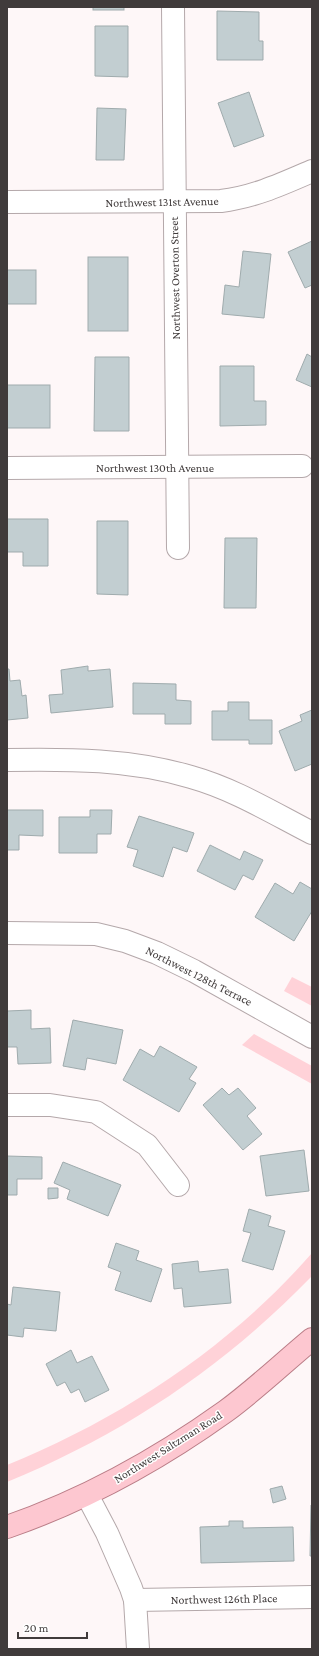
<svg xmlns="http://www.w3.org/2000/svg" width="319" height="1656" viewBox="0 0 319 1656" font-family="'Crimson Pro',serif">
<style>
.green{fill:#ffd2d8}
.building{fill:#c2ced1;stroke:#9fabad}
.lines{fill:none;stroke-linecap:round;stroke-linejoin:round}
.minor-casing{stroke:#b4a8aa;stroke-width:24}
.major-casing{stroke:#ba7d87;stroke-width:24}
.minor{stroke:#fff;stroke-width:22}
.major{stroke:#fdc7d0;stroke-width:22}
.labels{text-anchor:middle;dominant-baseline:central;stroke-width:3;stroke-linejoin:round;paint-order:stroke}
.street-label{font-size:12px;fill:#403b3b;stroke:#fff}
</style>
<rect width="100%" height="100%" fill="#fef7f8"/>
<g class="green">
<path d="M292,977L312,987V1006L284,991Z"/>
<path d="M254,1034L312,1066V1084L242,1045Z"/>
<path d="M312,1253V1276C224,1367 124,1434 7,1482V1465C122,1418 230,1347 312,1253Z"/>
</g>
<g class="building">
<rect x="93" y="7" width="31" height="3"/>
<path d="M217,11L259,12V41H263V60H217Z"/>
<path d="M95,26H128V77L95,76Z"/>
<path d="M249,92L264,136L234,147L218,103Z"/>
<path d="M97,108L126,109L124,160H96Z"/>
<path d="M312,241V285L305,288L288,252Z"/>
<path d="M243,251L271,254L264,318L222,314L225,285L239,287Z"/>
<rect x="88" y="257" width="40" height="74"/>
<rect x="7" y="270" width="29" height="34"/>
<path d="M307,354L312,357V387L296,380Z"/>
<path d="M95,357H129V431H94Z"/>
<path d="M220,366H254V401H266V425L220,426Z"/>
<rect x="7" y="385" width="43" height="43"/>
<path d="M7,519H48V566H23V552H7Z"/>
<path d="M97,521H128V595L97,594Z"/>
<path d="M225,538H257L256,608H224Z"/>
<path d="M88,666V671L110,669L113,707L51,713L49,695L63,694L61,670Z"/>
<path d="M7,669H9L10,681L20,680L22,696L26,695L28,718L7,720Z"/>
<path d="M133,683L176,684V700L191,701V724H165V714H133Z"/>
<path d="M228,702H249V720H272V744H249V740H212V711H228Z"/>
<path d="M312,710V764L295,771L279,731L302,721L300,715Z"/>
<path d="M7,810H43V836L19,835V850H7Z"/>
<path d="M90,810H112L111,834H97V853H59V817H90Z"/>
<path d="M139,816L194,833L187,852L173,847L163,877L133,866L138,850L127,847Z"/>
<path d="M210,845L240,860L244,851L263,860L253,880L243,875L235,890L197,871Z"/>
<path d="M300,882L312,889V911L294,941L255,917L275,883L293,894Z"/>
<path d="M31,1010V1029L50,1028L51,1063L18,1064L17,1047H7V1011Z"/>
<path d="M73,1020L123,1030L116,1064L87,1058L85,1070L63,1066Z"/>
<path d="M160,1046L197,1067L189,1079L196,1083L179,1112L123,1080L140,1049L154,1057Z"/>
<path d="M222,1088L229,1095L238,1088L256,1108L247,1116L262,1134L243,1150L203,1105Z"/>
<path d="M304,1150L309,1191L266,1196L260,1156Z"/>
<path d="M7,1156L42,1157V1179H17V1195H7Z"/>
<path d="M63,1162L121,1185L108,1216L67,1199L70,1190L54,1183Z"/>
<path d="M48,1188H58V1198L48,1199Z"/>
<path d="M249,1209L271,1216L268,1226L285,1231L273,1270L242,1261L251,1233L243,1231Z"/>
<path d="M116,1243L139,1251L136,1260L162,1269L151,1302L115,1290L121,1272L108,1267Z"/>
<path d="M198,1261L199,1272L228,1269L231,1303L184,1307L182,1288L174,1289L172,1264Z"/>
<path d="M13,1287L60,1292L56,1331L24,1328L23,1337L7,1335V1304L11,1305Z"/>
<path d="M71,1350L77,1363L92,1356L109,1390L85,1402L79,1389L71,1393L65,1382L57,1386L46,1364Z"/>
<path d="M282,1486L286,1499L273,1503L270,1489Z"/>
<path d="M311,1505H312V1556H310Z"/>
<path d="M229,1521H243V1528L293,1527L294,1561L201,1563L200,1527L229,1526Z"/>
</g>
<g class="lines">
<defs>
<g id="minor">
<path d="M173,7L178,548"/>
<path d="M7,202L221,201C254,197 282,184 312,171"/>
<path d="M7,468L302,466"/>
<path d="M7,760C69,759 131,759 191,777C234,789 273,813 312,833"/>
<path d="M7,933L96,934L125,941L157,953L194,971L312,1037"/>
<path d="M7,1105H50L96,1112L147,1145L178,1185"/>
<path d="M87,1495L107,1533L131,1588L135,1600L138,1649"/>
<path d="M135,1600L312,1597"/>
</g>
<path id="major" d="M7,1527C85,1500 159,1459 226,1411C256,1389 283,1363 312,1339"/>
</defs>
<use href="#minor" class="minor-casing"/>
<use href="#major" class="major-casing"/>
<use href="#minor" class="minor"/>
<use href="#major" class="major"/>
</g>
<g class="labels">
<g class="street-label">
<text transform="translate(162 202) rotate(-1)">Northwest 131st Avenue</text>
<text transform="translate(175 278) rotate(-91)">Northwest Overton Street</text>
<text x="155" y="468">Northwest 130th Avenue</text>
<text transform="translate(199 976) rotate(27)">Northwest 128th Terrace</text>
<text transform="translate(168 1447) rotate(-32)">Northwest Saltzman Road</text>
<text transform="translate(224 1599) rotate(-1)">Northwest 126th Place</text>
</g>
</g>
<rect width="319" height="1656" fill="none" stroke="#403b3b" stroke-width="16"/>
<path d="M18 1632v6h69v-6" fill="none" stroke="#403b3b" stroke-width="2"/>
<text x="24" y="1632" font-size="12" fill="#403b3b" stroke="#ffffff" stroke-width="3" paint-order="stroke">20 m</text>
</svg>
